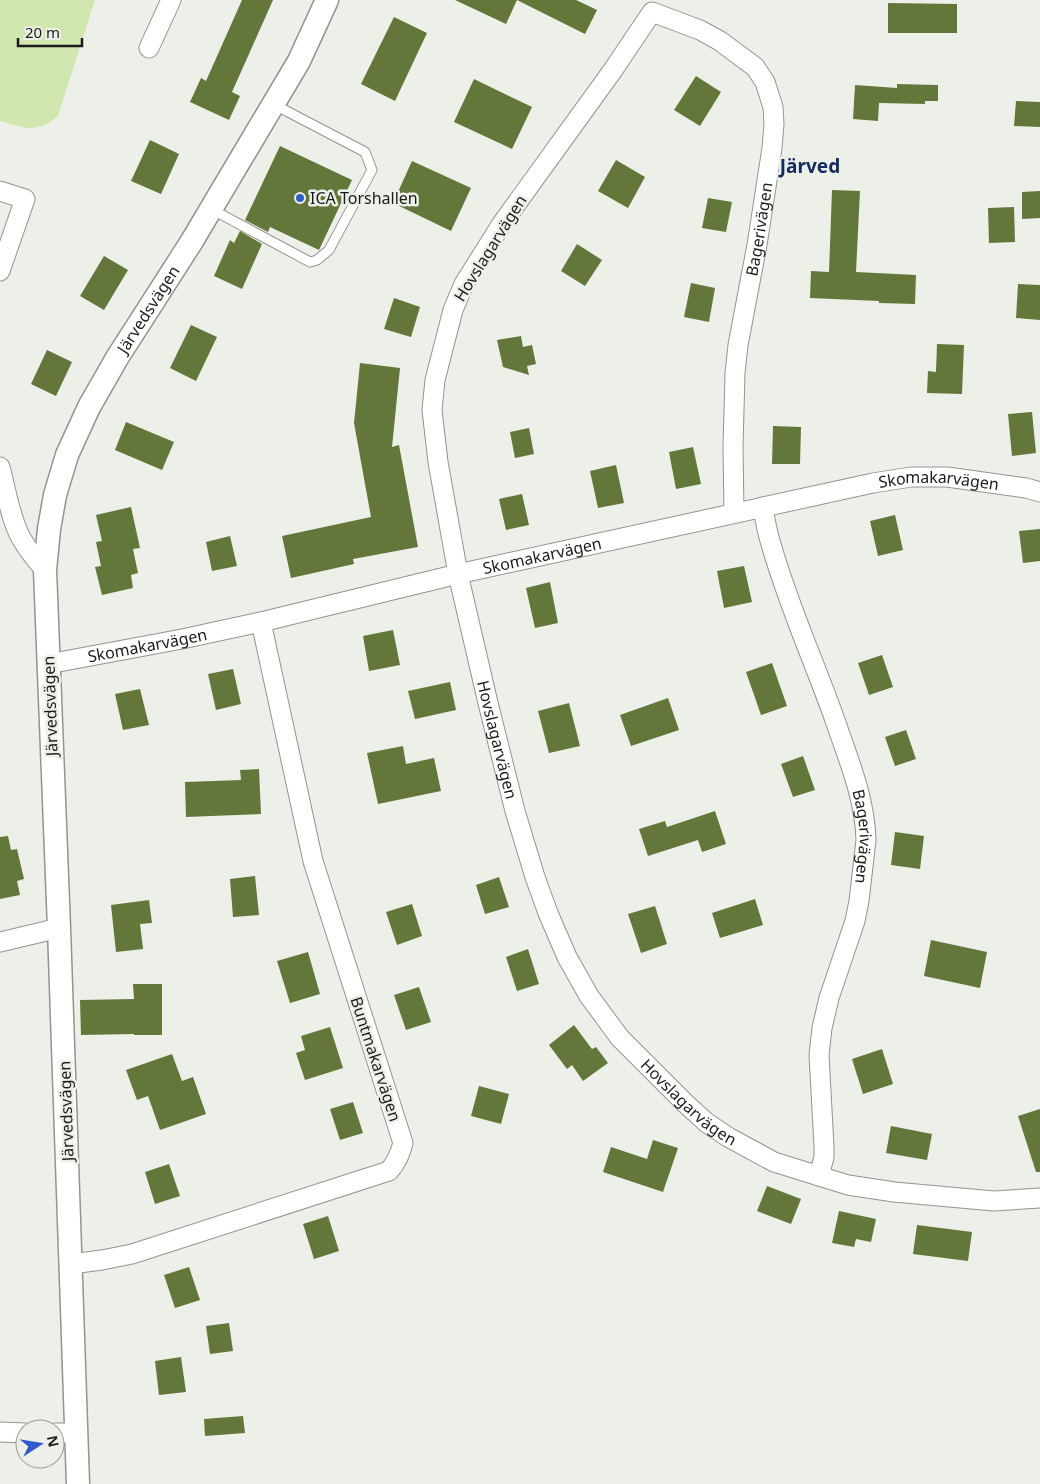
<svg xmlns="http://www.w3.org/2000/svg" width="1040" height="1484" viewBox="0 0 1040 1484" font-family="'Noto Sans',sans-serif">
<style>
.green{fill:#d2e6b0}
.building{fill:#63773a}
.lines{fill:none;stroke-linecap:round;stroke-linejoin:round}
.service-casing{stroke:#92948e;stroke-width:11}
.minor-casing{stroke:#92948e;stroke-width:21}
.tertiary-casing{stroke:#92948e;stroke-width:25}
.service{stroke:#fff;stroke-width:9}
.minor{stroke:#fff;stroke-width:19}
.tertiary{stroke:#fff;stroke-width:22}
.poi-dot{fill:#325bcb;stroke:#edf0e9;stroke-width:2}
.labels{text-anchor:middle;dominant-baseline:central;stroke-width:5;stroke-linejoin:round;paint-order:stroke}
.poi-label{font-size:16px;fill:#1b1c19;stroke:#edf0e9;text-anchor:start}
.street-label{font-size:16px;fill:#1b1c19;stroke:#edf0e9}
.quarter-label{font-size:19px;font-weight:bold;fill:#15295f;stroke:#edf0e9}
</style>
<rect width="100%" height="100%" fill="#edf0e9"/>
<path class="green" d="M0,0H95L58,116C37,134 24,128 0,121Z"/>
<g class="building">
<path d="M242,0H273L232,92L240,96L229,120L190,102L201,78L206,81Z"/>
<path d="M455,0H576L597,10L585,34L517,0L506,24Z"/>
<path d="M888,3L957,4V33H888Z"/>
<path d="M394,17L427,33L395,101L361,84Z"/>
<path d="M696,76L721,92L700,126L674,110Z"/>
<path d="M474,79L532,107L512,149L454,122Z"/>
<path d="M897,84L938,85V101H925V104L879,103L878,121L853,119L855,85L897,88Z"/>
<path d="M1016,101L1040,102V127L1014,126Z"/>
<path d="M150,140L179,154L161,194L131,181Z"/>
<path d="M280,146L352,180L319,250L270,227L268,232L245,220Z"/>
<path d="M616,160L645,177L628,208L598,191Z"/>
<path d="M412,161L471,188L451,231L393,203Z"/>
<path d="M832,190L860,191L856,272L916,275L915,304L879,303V301L810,298L811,271L829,272Z"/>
<path d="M1040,191V218L1022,219V192Z"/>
<path d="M708,198L732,202L726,232L702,228Z"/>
<path d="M1014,207L1015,242L989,243L988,208Z"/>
<path d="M240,231L262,244L242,289L214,276L230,240L234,243Z"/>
<path d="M577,244L602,260L585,286L561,271Z"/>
<path d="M104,256L128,270L104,310L80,296Z"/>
<path d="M691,283L715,288L709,322L684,317Z"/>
<path d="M1018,284L1040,285V320L1016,318Z"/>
<path d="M394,298L420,307L411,337L384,329Z"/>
<path d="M191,325L217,337L196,381L170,368Z"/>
<path d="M521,336L523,347L532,345L536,364L527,366L529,375L503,367L497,340Z"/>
<path d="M937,344L964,345L962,394L927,393L928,371L936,372Z"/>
<path d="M47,350L72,362L56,396L31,384Z"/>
<path d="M360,363L400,368L392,447L399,445L418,547L353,559L354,564L291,578L282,536L371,517L354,423Z"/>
<path d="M1032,412L1036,453L1012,456L1008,414Z"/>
<path d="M126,422L174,442L162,470L115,450Z"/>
<path d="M773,426L801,427L800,464H772Z"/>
<path d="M529,428L534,454L515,458L510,432Z"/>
<path d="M693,447L701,484L676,489L669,452Z"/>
<path d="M616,465L624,503L598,508L590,471Z"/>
<path d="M522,494L529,525L506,530L499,499Z"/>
<path d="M131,507L140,548L133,549L138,573L131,575L133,588L102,595L95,567L101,566L96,542L102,541L96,515Z"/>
<path d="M895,515L903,550L878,556L870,521Z"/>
<path d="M1040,529V561L1023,563L1019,531Z"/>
<path d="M230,536L237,566L212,571L206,542Z"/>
<path d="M744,566L752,602L724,608L717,571Z"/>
<path d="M550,582L558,623L535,628L526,588Z"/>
<path d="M393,630L400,665L369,671L363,636Z"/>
<path d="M882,655L893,687L869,695L858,663Z"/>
<path d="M772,663L787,706L761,715L746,672Z"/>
<path d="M233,669L241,704L216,710L208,674Z"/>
<path d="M450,682L456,710L415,719L408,691Z"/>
<path d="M140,689L149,725L123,730L115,694Z"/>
<path d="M668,698L679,730L631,746L620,715Z"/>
<path d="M569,703L580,746L549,753L538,711Z"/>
<path d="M906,730L916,759L895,766L885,737Z"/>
<path d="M403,746L406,764L434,758L441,791L378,804L367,753Z"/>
<path d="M803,756L815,790L793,797L781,764Z"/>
<path d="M259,769L261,814L186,817L185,782L241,780L240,770Z"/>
<path d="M715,811L726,844L702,852L698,840L648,856L639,829L665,821L667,827Z"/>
<path d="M895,832L924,836L920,869L891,865Z"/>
<path d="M8,836L11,850L17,849L24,879L17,881L20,895L0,899V837Z"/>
<path d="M255,876L259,915L233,917L230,879Z"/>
<path d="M499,877L509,907L485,914L476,885Z"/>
<path d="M755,899L763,925L720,938L712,913Z"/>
<path d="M149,900L152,923L140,924L143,949L116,952L111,905Z"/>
<path d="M412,904L422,936L397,945L386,912Z"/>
<path d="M655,906L667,944L641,953L628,914Z"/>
<path d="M931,940L987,952L980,988L924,976Z"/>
<path d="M528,949L539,984L517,991L506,957Z"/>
<path d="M308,952L320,994L290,1003L277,961Z"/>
<path d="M133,984H162V1035H134V1034L81,1035L80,1000L134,999Z"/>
<path d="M419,987L431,1022L406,1030L394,995Z"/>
<path d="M574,1025L592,1049L596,1047L608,1063L583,1081L572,1065L567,1069L549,1045Z"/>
<path d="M330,1027L343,1068L305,1080L296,1053L305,1050L301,1036Z"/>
<path d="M882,1049L893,1084L863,1094L852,1059Z"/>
<path d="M172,1054L182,1081L193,1077L206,1114L160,1130L148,1096L137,1100L126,1070Z"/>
<path d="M479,1086L509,1094L501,1124L471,1116Z"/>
<path d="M353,1102L363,1133L340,1140L330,1109Z"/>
<path d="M1040,1109V1172H1036L1018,1116Z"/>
<path d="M891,1126L932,1134L927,1160L886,1153Z"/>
<path d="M653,1140L678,1148L663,1192L603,1172L611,1147L647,1159Z"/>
<path d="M169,1164L180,1196L155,1204L145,1172Z"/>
<path d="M767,1186L801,1199L791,1224L757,1211Z"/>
<path d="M839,1211L876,1219L871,1242L856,1239L854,1247L832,1243Z"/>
<path d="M328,1216L339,1251L314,1259L303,1224Z"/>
<path d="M917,1225L972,1232L968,1261L913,1254Z"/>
<path d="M189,1267L200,1300L175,1308L164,1275Z"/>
<path d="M229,1323L233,1351L210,1354L206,1326Z"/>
<path d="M181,1357L186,1392L159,1395L155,1361Z"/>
<path d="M243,1416L245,1433L205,1436L204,1419Z"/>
</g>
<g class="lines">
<defs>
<path id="service" d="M211,209L310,262L317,260L329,250L372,170L365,152L273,104"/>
<g id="minor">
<path d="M149,48L171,0"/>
<path d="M0,191L25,199L0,271"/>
<path d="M0,467C6,489 10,518 21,538C28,550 36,560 45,570"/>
<path id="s1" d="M763,507C765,520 767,532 771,544C788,605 815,663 836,723C849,761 865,799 866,840L859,901L855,921L829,998L822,1028L819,1055L824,1146V1157L819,1176"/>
<path id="s2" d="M734,512L733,447L735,373L738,345L757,245L772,148L774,124L773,107L765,82L755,67L720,41L700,30L652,12L613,70L501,225L464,284L453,310L435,380L432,410L438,462L458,574L488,703L515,811L535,877L548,913L567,957L589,996L620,1038L686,1104L707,1123L728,1137L774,1162L848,1185L894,1192L994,1201L1040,1198"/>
<path id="s3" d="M48,664L182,639L261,622L458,574L873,483L911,477H947L1026,488L1040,492"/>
<path d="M0,942L59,928"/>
<path d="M71,1264L102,1260L132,1254L389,1171C397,1162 400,1154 403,1143L313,861L261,622"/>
<path d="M0,1432L25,1433"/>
<path d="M55,1433H76"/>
</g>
<g id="tertiary">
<path id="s4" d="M78,1484L59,928L45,570L49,529L55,495L67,455L89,407L117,358L192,241L299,61L327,0"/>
</g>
</defs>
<use href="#service" class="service-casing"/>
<use href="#minor" class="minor-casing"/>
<use href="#tertiary" class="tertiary-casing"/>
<use href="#service" class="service"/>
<use href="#minor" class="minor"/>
<use href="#tertiary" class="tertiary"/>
</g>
<circle class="poi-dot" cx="300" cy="198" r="5"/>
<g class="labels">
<g class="poi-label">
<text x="310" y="198">ICA Torshallen</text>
</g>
<g class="street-label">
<text stroke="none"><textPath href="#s2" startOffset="285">Bagerivägen</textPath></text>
<text transform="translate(490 248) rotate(-58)">Hovslagarvägen</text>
<text stroke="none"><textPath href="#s4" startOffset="1199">Järvedsvägen</textPath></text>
<text stroke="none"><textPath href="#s3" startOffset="911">Skomakarvägen</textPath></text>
<text stroke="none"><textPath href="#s3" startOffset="506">Skomakarvägen</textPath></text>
<text stroke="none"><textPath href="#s3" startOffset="101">Skomakarvägen</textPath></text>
<text transform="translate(50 706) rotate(-92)">Järvedsvägen</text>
<text stroke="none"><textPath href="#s2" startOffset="1368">Hovslagarvägen</textPath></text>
<text stroke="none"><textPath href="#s1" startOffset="346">Bagerivägen</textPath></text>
<text transform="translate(376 1059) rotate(72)">Buntmakarvägen</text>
<text stroke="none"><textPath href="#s2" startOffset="1788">Hovslagarvägen</textPath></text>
<text transform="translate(66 1111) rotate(-92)">Järvedsvägen</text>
</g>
<g class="quarter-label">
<text x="810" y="166">Järved</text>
</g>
</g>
<g transform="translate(40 1444) rotate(78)"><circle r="24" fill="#edf0e9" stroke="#999b96"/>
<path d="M0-4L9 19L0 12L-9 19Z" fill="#325bcb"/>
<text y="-8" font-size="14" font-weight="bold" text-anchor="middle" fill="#1b1c19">N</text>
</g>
<path d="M18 38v8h64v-8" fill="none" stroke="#1b1c19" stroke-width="2.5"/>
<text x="25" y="38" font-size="15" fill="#1b1c19" stroke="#edf0e9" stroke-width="4" paint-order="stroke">20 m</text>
</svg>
